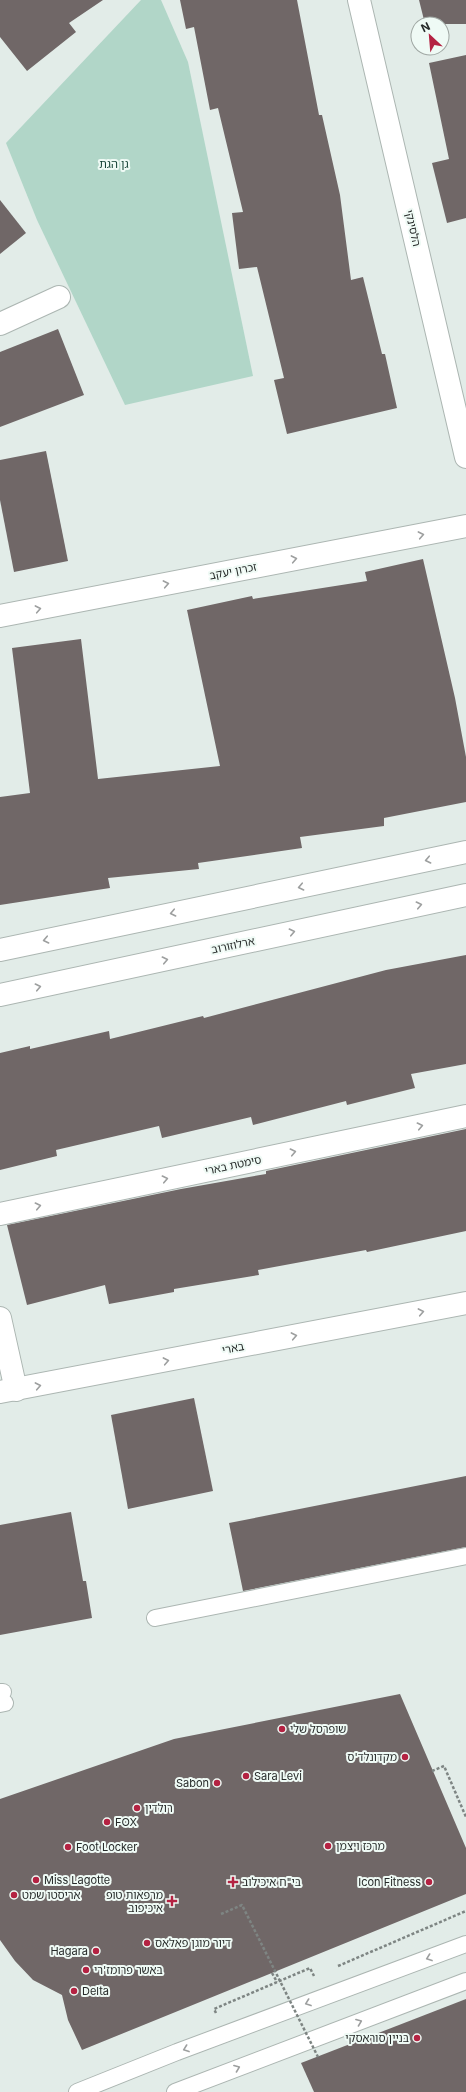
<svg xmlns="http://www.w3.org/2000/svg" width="466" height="2092" viewBox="0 0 466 2092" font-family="Inter,'Noto Sans Hebrew',sans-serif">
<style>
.green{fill:#b1d6c8}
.building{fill:#706767}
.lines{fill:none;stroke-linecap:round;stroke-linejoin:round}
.lane-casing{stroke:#acb6b2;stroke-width:18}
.street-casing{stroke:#acb6b2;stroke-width:24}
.secondary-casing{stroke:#acb6b2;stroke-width:24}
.path{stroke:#7e8583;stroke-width:2.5;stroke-dasharray:3 2;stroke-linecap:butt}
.lane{stroke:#fff;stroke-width:16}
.street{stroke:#fff;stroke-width:22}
.secondary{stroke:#fff;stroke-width:22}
.path-bridge{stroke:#7e8583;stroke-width:2.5;stroke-dasharray:3 2;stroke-linecap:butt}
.oneway{stroke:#9d9f9f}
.poi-dot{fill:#b42242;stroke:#effaf5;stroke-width:1.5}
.labels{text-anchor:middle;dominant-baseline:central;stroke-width:4;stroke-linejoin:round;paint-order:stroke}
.park-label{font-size:11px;fill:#0a3b2d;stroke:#effaf5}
.street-label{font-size:11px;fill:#262a29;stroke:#effaf5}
.poi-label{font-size:11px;fill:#262a29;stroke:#effaf5;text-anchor:start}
</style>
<rect width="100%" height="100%" fill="#e2ece8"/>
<path class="green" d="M141,0H161L188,62L253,376L125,405L37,220L6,143Z"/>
<g class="building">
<path d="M0,0H103L69,23L76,32L27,71L0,37Z"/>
<path d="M180,0H297L319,115H322L340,195L351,280L363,277L382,354H385L397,408L287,434L274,380L284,378L257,267L239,269L232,213L243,212L218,108L210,110L194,27L186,29Z"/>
<path d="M419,0H466V24H425Z"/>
<path d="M466,55V218L447,223L432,163L449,159L429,63Z"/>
<path d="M0,200L26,233L0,254Z"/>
<path d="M58,329L84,395L0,427V352Z"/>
<path d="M46,451L68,561L14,572L0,500V460Z"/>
<path d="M423,559L455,698L466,757V802L384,818V826L300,837L302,848L198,863L199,869L108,878L110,888L0,905V797L30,793L12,648L81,639L98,779L220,766L187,610L252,596L253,599L367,581L365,572Z"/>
<path d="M466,955V1064L411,1074L415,1088L347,1105L346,1101L253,1125L251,1117L162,1138L159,1126L56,1150L57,1156L0,1170V1053L30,1046V1049L109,1031L110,1039L203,1016L204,1018L386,970Z"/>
<path d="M466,1129V1231L367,1252L366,1250L258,1270L259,1275L174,1289V1292L109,1304L105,1285L27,1305L7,1225L181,1189L266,1174V1171Z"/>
<path d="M194,1398L213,1491L128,1509L111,1415Z"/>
<path d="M466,1476V1547L243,1591L229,1523Z"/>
<path d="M71,1512L83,1581H86L92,1618L0,1635V1525Z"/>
<path d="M400,1694L466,1848V1894L82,2050L68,2020L62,1995L33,1980L15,1961L0,1940V1799L174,1739Z"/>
<path d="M466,1999V2092H314L301,2063Z"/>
</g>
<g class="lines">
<defs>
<g id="lane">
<path d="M155,1618L466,1556"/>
<path d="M0,1692H3"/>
<path d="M0,1704L5,1703"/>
<path d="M77,2092L177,2052L466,1944"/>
<path d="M175,2092L466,1981"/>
</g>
<g id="street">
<path d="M359,0L466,457"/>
<path d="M0,324L59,297"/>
<path d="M0,616L466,526"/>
<path d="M0,1214L466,1116"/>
<path d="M0,1318L16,1390"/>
<path d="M0,1392L466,1303"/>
</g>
<g id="secondary">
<path d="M0,950L466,852"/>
<path d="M0,995L466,895"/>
</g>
</defs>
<use href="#lane" class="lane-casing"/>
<use href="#street" class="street-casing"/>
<use href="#secondary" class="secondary-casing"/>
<g class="path">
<path d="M432,1771L444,1766L466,1817"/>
<path d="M338,1966L466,1911"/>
<path d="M272,1973L277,1982"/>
<path d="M216,2013L214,2009L310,1968L314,1976"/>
</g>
<use href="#lane" class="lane"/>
<use href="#street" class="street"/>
<use href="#secondary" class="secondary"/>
<path class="path-bridge" d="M221,1914L242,1905L318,2057"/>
</g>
<defs><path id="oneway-chevron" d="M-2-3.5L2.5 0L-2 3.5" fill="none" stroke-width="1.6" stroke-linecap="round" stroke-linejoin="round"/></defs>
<g class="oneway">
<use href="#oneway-chevron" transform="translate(421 535) rotate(-11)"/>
<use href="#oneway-chevron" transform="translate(294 559) rotate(-11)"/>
<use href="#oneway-chevron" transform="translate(166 584) rotate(-11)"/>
<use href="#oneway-chevron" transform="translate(38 609) rotate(-11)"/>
<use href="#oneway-chevron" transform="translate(428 860) rotate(168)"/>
<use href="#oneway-chevron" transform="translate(301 887) rotate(168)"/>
<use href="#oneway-chevron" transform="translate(419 905) rotate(-12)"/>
<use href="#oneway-chevron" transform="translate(173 913) rotate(168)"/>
<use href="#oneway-chevron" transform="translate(292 932) rotate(-12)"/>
<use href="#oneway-chevron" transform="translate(46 940) rotate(168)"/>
<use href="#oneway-chevron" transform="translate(165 960) rotate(-12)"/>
<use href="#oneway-chevron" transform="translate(38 987) rotate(-12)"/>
<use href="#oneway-chevron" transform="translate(420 1126) rotate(-12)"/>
<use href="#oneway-chevron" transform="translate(293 1152) rotate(-12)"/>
<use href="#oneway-chevron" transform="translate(165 1179) rotate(-12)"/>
<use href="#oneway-chevron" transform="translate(38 1206) rotate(-12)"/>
<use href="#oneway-chevron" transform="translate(421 1312) rotate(-11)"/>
<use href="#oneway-chevron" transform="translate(294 1336) rotate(-11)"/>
<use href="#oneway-chevron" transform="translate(166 1361) rotate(-11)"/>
<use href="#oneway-chevron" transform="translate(38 1386) rotate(-11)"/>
<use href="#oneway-chevron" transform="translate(429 1958) rotate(160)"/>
<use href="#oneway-chevron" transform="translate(308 2003) rotate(160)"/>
<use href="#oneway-chevron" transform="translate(359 2022) rotate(-21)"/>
<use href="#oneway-chevron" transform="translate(186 2049) rotate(160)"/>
<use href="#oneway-chevron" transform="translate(237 2068) rotate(-21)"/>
</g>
<g class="poi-dot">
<circle cx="282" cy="1729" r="4"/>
<circle cx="405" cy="1757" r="4"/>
<circle cx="246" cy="1776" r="4"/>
<circle cx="217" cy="1783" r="4"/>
<circle cx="137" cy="1808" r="4"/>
<circle cx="107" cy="1822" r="4"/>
<circle cx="328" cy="1846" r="4"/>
<circle cx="68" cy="1847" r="4"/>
<circle cx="36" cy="1880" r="4"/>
<path d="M231 1876h4v4h4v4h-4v4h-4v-4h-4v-4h4z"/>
<circle cx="429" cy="1882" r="4"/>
<circle cx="14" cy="1895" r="4"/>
<path d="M170 1895h4v4h4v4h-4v4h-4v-4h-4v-4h4z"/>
<circle cx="147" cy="1943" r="4"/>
<circle cx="96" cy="1951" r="4"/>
<circle cx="86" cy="1970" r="4"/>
<circle cx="74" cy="1991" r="4"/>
<circle cx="417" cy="2038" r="4"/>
</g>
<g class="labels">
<g class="park-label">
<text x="114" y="164">גן הגת</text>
</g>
<g class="street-label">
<text transform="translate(413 228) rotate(77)">הלסינקי</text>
<text transform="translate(233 571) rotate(-11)">זכרון יעקב</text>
<text transform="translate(233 945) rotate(-12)">ארלוזורוב</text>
<text transform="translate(233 1165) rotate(-12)">סימטת בארי</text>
<text transform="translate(233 1348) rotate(-11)">בארי</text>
</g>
<g class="poi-label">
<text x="290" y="1729">שופרסל שלי</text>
<text x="397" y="1757" text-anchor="end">מקדונלד'ס</text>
<text x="254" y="1776">Sara Levi</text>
<text x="209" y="1783" text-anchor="end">Sabon</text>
<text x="145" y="1808">רולדין</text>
<text x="115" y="1822">FOX</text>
<text x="336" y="1846">מרכז ויצמן</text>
<text x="76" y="1847">Foot Locker</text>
<text x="44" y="1880">Miss Lagotte</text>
<text x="242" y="1882">בי"ח איכילוב</text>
<text x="421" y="1882" text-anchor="end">Icon Fitness</text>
<text x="22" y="1895">אריסטו שמט</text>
<text x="163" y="1895" text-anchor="end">מרפאות טופ<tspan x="163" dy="13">איכיפוב</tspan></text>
<text x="155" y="1943">דיור מוגן פאלאס</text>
<text x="88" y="1951" text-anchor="end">Hagara</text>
<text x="94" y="1970">באשר פרומז'רי</text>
<text x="82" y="1991">Delta</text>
<text x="409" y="2038" text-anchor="end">בניין סוראסקי</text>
</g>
</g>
<g transform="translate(430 36) rotate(334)"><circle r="19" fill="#effaf5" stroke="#9fa7a3"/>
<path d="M0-3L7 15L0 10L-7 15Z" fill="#b42242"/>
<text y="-6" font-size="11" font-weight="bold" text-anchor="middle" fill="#262a29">N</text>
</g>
</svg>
